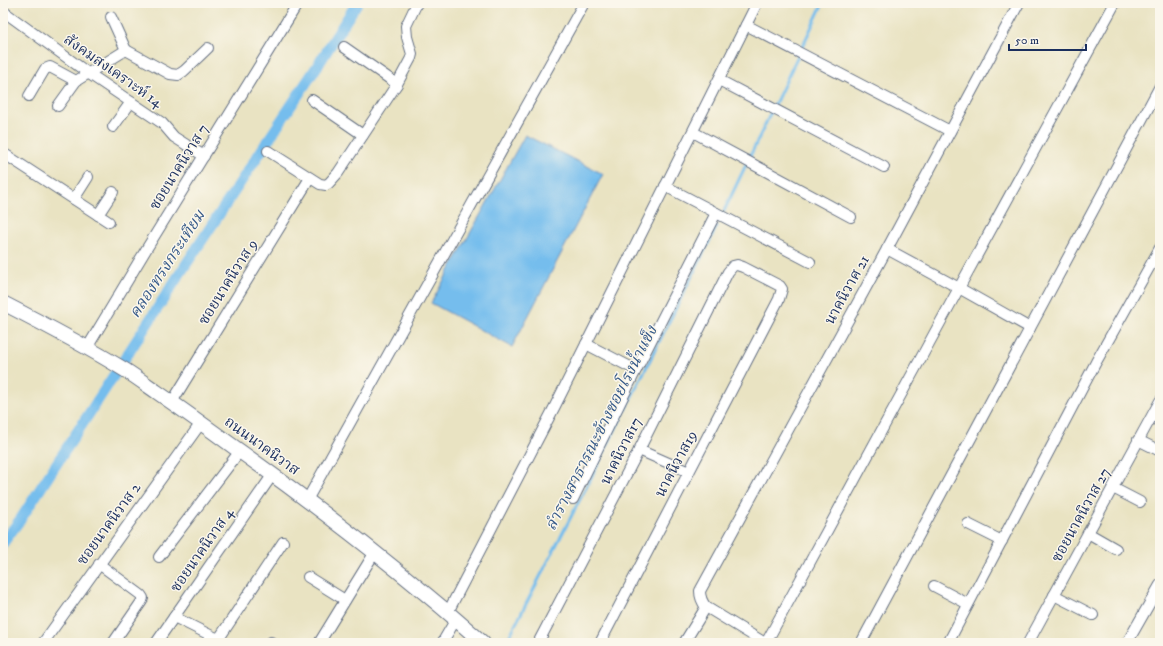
<svg xmlns="http://www.w3.org/2000/svg" width="1163" height="646" viewBox="0 0 1163 646" font-family="'IM FELL DW Pica','Noto Serif Thai',serif">
<style>
.water{fill:#75bded;stroke:#4876a6}
.lines{fill:none;stroke-linecap:round;stroke-linejoin:round}
.stream{stroke:#75bded;stroke-width:3}
.canal{stroke:#75bded;stroke-width:11}
.minor-casing{stroke:#636e81;stroke-width:12}
.secondary-casing{stroke:#636e81;stroke-width:16}
.minor{stroke:#fff;stroke-width:10}
.secondary{stroke:#fff;stroke-width:14}
.labels{text-anchor:middle;dominant-baseline:central;stroke-width:3;stroke-linejoin:round;paint-order:stroke}
.street-label{font-size:15px;fill:#1b2f5e;stroke:#fbf7ec}
.water-label{font-size:16px;font-style:italic;fill:#365a89;stroke:#fbf7ec}
</style>
<rect width="100%" height="100%" fill="#fbf7ec"/>
<filter id="ink" filterUnits="userSpaceOnUse"><feTurbulence type="fractalNoise" baseFrequency=".025" numOctaves="2"/><feDisplacementMap in="SourceGraphic" scale="8" xChannelSelector="R" yChannelSelector="G"/><feConvolveMatrix kernelMatrix="1 2 1 2 8 2 1 2 1" color-interpolation-filters="sRGB"/></filter>
<filter id="wash" filterUnits="userSpaceOnUse"><feTurbulence type="fractalNoise" baseFrequency=".012" numOctaves="4" result="noise"/><feDisplacementMap in="SourceGraphic" scale="16" xChannelSelector="R" yChannelSelector="G"/><feGaussianBlur stdDeviation="0.9" result="paint"/><feColorMatrix in="noise" values="0 0 0 0 0 0 0 0 0 0 0 0 0 0 0 0 0 1.4 0 .05"/><feComposite in="paint" operator="in"/></filter>
<g filter="url(#wash)">
<rect width="100%" height="100%" fill="#e9e3c2"/>
<path class="water" d="M525,135L603,174L512,347L431,303Z"/>
<g class="lines">
<g class="stream">
<path d="M724,211L823,3"/>
<path d="M507,641L592,476L717,226"/>
</g>
<path class="canal" d="M3,543L22,517L179,275L318,65L357,3"/>
</g>
</g>
<g filter="url(#ink)">
<g class="lines">
<defs>
<g id="minor">
<path d="M3,11L88,73L162,123L174,137L204,156"/>
<path d="M111,17L126,50"/>
<path d="M746,25L950,131"/>
<path d="M344,47L397,84"/>
<path d="M719,80L884,167"/>
<path d="M29,96L45,69L50,67L76,81"/>
<path d="M312,100L363,135"/>
<path d="M58,106L76,81L126,50L170,74L178,75L184,71L208,48"/>
<path d="M113,127L131,102"/>
<path d="M693,132L851,217"/>
<path d="M268,151L320,184L326,185L329,183L338,173L397,84L411,58L412,54L407,37L406,26L417,3"/>
<path d="M3,153L109,222"/>
<path d="M665,186L810,262"/>
<path d="M74,199L88,177"/>
<path d="M98,215L113,192"/>
<path d="M887,249L959,288L1030,328"/>
<path d="M586,344L636,370"/>
<path d="M87,348L147,248L298,3"/>
<path d="M172,402L310,178"/>
<path d="M1138,440L1160,451"/>
<path d="M639,450L689,472"/>
<path d="M1113,488L1140,502"/>
<path d="M573,499L636,370L716,213"/>
<path d="M307,500L584,3"/>
<path d="M968,524L1002,541"/>
<path d="M1088,533L1116,549"/>
<path d="M159,557L240,451"/>
<path d="M99,564L141,595L143,598L142,601L113,643"/>
<path d="M308,577L345,600"/>
<path d="M934,586L968,604"/>
<path d="M1054,595L1093,615"/>
<path d="M448,612L555,406L757,3"/>
<path d="M174,617L216,638L220,637L283,542"/>
<path d="M271,642L273,643"/>
<path d="M43,643L201,423"/>
<path d="M156,643L273,474"/>
<path d="M319,643L375,552"/>
<path d="M442,643L456,619"/>
<path d="M538,643L639,450L728,272L733,266L737,265L743,267L780,286L782,289L779,299L600,643"/>
<path d="M684,643L706,607"/>
<path d="M765,643L706,607C702,602 700,598 700,591L887,249L1019,3"/>
<path d="M766,643L959,288L1115,3"/>
<path d="M861,643L1160,86"/>
<path d="M948,643L1096,362L1160,248"/>
<path d="M1028,643L1160,401"/>
<path d="M1127,643L1160,585"/>
</g>
<path id="secondary" d="M3,303C44,324 86,346 125,370C136,377 147,385 157,392C183,410 208,428 234,447C320,508 404,573 483,643"/>
</defs>
<use href="#minor" class="minor-casing"/>
<use href="#secondary" class="secondary-casing"/>
<use href="#minor" class="minor"/>
<use href="#secondary" class="secondary"/>
</g>
</g>
<g class="labels">
<g class="street-label">
<text transform="translate(113 71) rotate(35)">สังคมสงเคราะห์ 14</text>
<text transform="translate(179 167) rotate(-58)">ซอยนาคนิวาส 7</text>
<text transform="translate(228 282) rotate(-58)">ซอยนาคนิวาส 9</text>
<text transform="translate(847 290) rotate(-61)">นาคนิวาศ 21</text>
<text transform="translate(262 446) rotate(36)">ถนนนาคนิวาส</text>
<text transform="translate(621 451) rotate(-63)">นาคนิวาส17</text>
<text transform="translate(676 464) rotate(-62)">นาคนิวาส19</text>
<text transform="translate(1081 515) rotate(-61)">ซอยนาคนิวาส 27</text>
<text transform="translate(109 524) rotate(-54)">ซอยนาคนิวาส 2</text>
<text transform="translate(202 550) rotate(-55)">ซอยนาคนิวาส 4</text>
</g>
<g class="water-label">
<text transform="translate(167 264) rotate(-57)">คลองทรงกระเทียม</text>
<text transform="translate(601 428) rotate(-63)">ลำรางสาธารณะข้างซอยโรงน้ำแข็ง</text>
</g>
</g>
<rect width="1163" height="646" fill="none" stroke="#fbf7ec" stroke-width="16"/>
<path d="M1009 44v6h77v-6" fill="none" stroke="#1b2f5e" stroke-width="2"/>
<text x="1015" y="44" font-size="12" fill="#1b2f5e" stroke="#fbf7ec" stroke-width="3" paint-order="stroke">50 m</text>
</svg>
